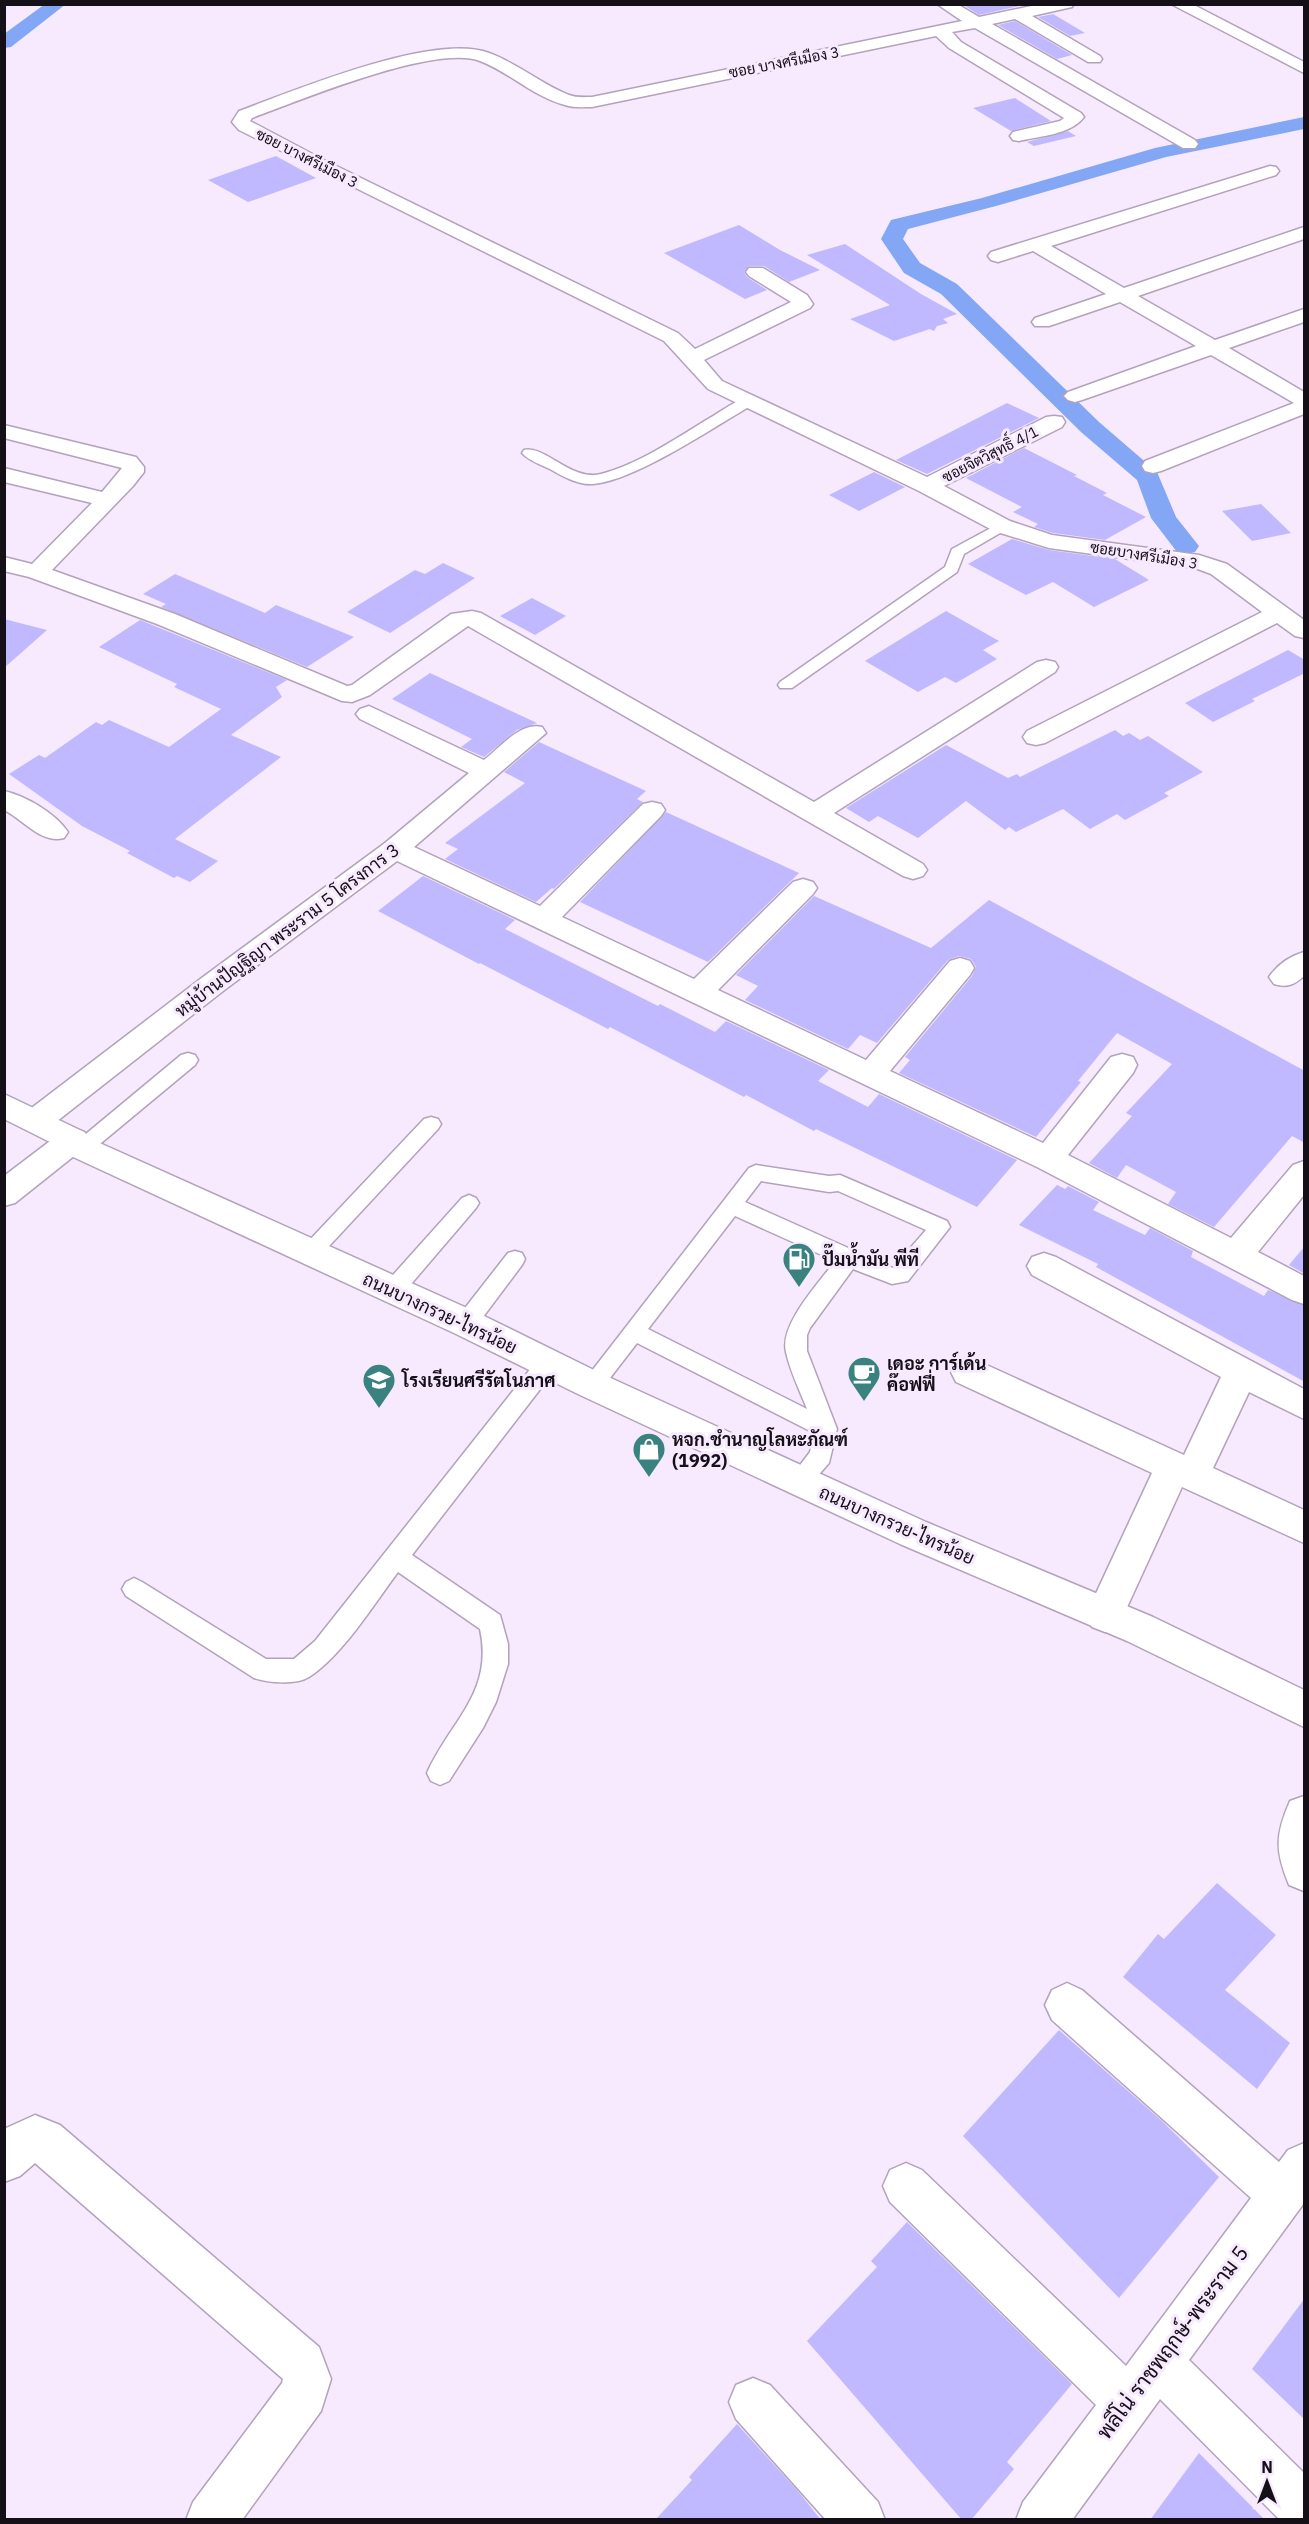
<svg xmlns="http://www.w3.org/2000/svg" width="1309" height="2524" viewBox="0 0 1309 2524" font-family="'IBM Plex Sans',Sarabun,sans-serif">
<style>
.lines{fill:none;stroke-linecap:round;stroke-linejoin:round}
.canal{fill:#83a7f5;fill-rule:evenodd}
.building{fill:#c1b9ff}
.lane-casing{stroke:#b2a2bb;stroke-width:3}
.street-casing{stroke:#b2a2bb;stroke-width:3}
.secondary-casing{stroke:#b2a2bb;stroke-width:3}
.lane{fill:#fff;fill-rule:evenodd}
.street{fill:#fff;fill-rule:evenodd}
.secondary{fill:#fff;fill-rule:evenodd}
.labels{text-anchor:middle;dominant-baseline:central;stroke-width:6;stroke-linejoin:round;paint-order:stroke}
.far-street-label{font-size:15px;fill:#150f18;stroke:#f7e9fe}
.street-label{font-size:18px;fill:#150f18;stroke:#f7e9fe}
.poi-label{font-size:18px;font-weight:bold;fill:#150f18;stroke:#f7e9fe;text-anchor:start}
.near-street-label{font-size:21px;fill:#150f18;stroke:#f7e9fe}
</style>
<rect width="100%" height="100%" fill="#f7e9fe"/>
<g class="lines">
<g class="canal">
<path d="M45,4H66L11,47L4,48V34Z"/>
<path d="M1304,117V129L1166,157L996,206L908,229L903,239L920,263L957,284L1099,422L1157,472L1176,517L1199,546L1195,552L1186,554L1177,552L1151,518L1137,480L1081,432L941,294L904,273L881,239L891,220L982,198L1155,148Z"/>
</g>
</g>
<g class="building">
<path d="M962,4H1028L979,15Z"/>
<path d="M1053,14L1085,33L1070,36L1038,17Z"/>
<path d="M1015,21L1072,55L1057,59L998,25Z"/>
<path d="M1015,98L1051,121L1011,131L973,108Z"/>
<path d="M1068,131L1076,136L1034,146L1027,142Z"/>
<path d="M276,156L316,178L248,202L208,180Z"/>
<path d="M739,225L780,250L820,270L789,282L764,266H749L744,272L747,277L767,290L745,299L664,253Z"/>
<path d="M845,244L921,294L957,314L943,319L948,323L937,326L934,331L930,329L894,341L850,319L890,305L807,255Z"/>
<path d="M1007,403L1039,418L927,474L896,460Z"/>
<path d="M1024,448L1077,475L1074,476L1107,493L1103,495L1146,517L1105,540L1053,533L1034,527L1038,524L1013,512L1022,507L966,478Z"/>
<path d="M874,472L905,487L859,511L829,495Z"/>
<path d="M1261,504L1291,533L1252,541L1222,511Z"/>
<path d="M1012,539L1049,550L1115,559L1149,580L1094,607L1053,582L1026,595L968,564Z"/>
<path d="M443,563L475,578L390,633L347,612L415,570L425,574Z"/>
<path d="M175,574L265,613L276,605L354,637L307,667L161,607L166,604L143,594Z"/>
<path d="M532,598L566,616L535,635L500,616Z"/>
<path d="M946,611L999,641L983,650L997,659L956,683L945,677L918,692L865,661Z"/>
<path d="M4,619L47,630L4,668Z"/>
<path d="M140,620L287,680L276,687L282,697L231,735L281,757L175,839L218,861L190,882L177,876L174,878L127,853L130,851L82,826L9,774L39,755L45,758L96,722L102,725L109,720L169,747L221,709L174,687L177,684L99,647Z"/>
<path d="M1288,650L1305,660V673L1252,699L1255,701L1213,722L1185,703Z"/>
<path d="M430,673L537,723L517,730L484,757L461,747L472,739L392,699Z"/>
<path d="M1115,730L1123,736L1129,733L1140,740L1148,736L1203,772L1164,793L1169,796L1125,820L1117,814L1090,829L1063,809L1016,832L1009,827L1005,830L966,801L918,838L878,816L869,822L846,808L946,745L1008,778L1017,774L1020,777Z"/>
<path d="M539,742L646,791L637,799L643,802L554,889L552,888L536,902L445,859L458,849L445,843L525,783L504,772Z"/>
<path d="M666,812L799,873L708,962L580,902Z"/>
<path d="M423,876L515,920L505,929L658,1006L660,1004L715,1032L726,1021L829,1070L818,1081L868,1107L879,1094L1017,1160L977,1207L816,1129L814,1131L746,1095L744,1097L610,1027L608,1029L480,963L479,964L378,911Z"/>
<path d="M814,896L931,948L989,900L1305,1071V1143L1292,1136L1214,1227L1168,1204L1176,1192L1126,1165L1117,1178L1089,1163L1132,1116L1126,1113L1172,1064L1117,1033L1078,1081L1081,1082L1036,1137L899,1073L910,1060L905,1057L972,976L976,967L971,959L959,956L948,960L877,1043L860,1035L848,1049L745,1000L758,986L736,975Z"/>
<path d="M1057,1185L1065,1189L1068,1186L1099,1202L1093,1210L1145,1235L1150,1228L1193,1251L1191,1257L1264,1296L1268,1290L1305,1306V1382L1096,1267L1098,1264L1019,1225Z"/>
<path d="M1305,1246V1274L1289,1265Z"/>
<path d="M1217,1883L1276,1935L1225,1990L1290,2043L1257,2089L1123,1977L1158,1934L1164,1939Z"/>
<path d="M1059,2030L1162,2121L1219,2177L1119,2298L963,2136Z"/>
<path d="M907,2222L1072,2384L1007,2462L1014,2469L971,2520H962L807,2341L877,2267L871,2261Z"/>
<path d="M1305,2298V2420L1252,2369Z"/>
<path d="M737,2424L797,2490L821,2520H655L692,2480L689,2477Z"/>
<path d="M1199,2453L1265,2520H1150Z"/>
</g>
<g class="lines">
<defs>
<g id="lane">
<path d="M749,397L754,398L756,401L754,404C715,426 635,481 593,484C578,485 562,476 550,469C541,465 528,460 522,453L524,450C545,445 572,482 601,474C639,464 675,439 708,419C721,412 735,400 749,397Z"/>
<path d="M1002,522L1009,526L1007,529L964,554L957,572L792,688H780L778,685L780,682L945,567L952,549Z"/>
<path d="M188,1053L195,1055L198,1060L195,1065L89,1153L82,1155L75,1153L72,1148L75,1143L181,1055Z"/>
<path d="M431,1117L438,1119L441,1124L438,1129L318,1258L311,1260L304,1258L301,1252L304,1246L424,1119Z"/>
<path d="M756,1165L829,1176L840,1175L947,1221L950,1227L908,1281L892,1284L853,1269L810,1328L807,1335V1351L837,1429L829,1463L807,1488L799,1491L791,1488L788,1481L810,1452L814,1433L637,1343L600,1391L592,1394L584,1391L581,1385L749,1168ZM761,1181L829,1192L838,1191L926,1230L893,1268L745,1202ZM735,1216L835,1261C819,1283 779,1325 786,1352C790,1371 800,1391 807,1409L648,1329Z"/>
<path d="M469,1195L476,1198L479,1203L476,1208L400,1297L392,1299L384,1297L381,1291L384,1285L462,1198Z"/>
<path d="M515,1251L522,1253L525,1259L522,1265L474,1329L466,1332L458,1329L455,1323L458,1317L508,1253Z"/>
<path d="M547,1355L555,1358L558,1364L555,1370L412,1555L500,1615L508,1644V1664L496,1702L483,1728L449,1781L440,1785L431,1781L427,1773C450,1721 494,1693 480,1629L398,1572C374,1604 342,1656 309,1677C296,1685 268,1683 254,1678L126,1596L122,1589L126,1582L134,1578L142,1582L266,1659H294L315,1641L539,1358Z"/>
</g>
<g id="street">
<path d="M937,4H957L979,17L1041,4H1074L1072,7L1032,16L1100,56L1102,59L1100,62H1088L1015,19L992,24L1195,140L1198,144L1195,148H1183L975,28L952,32L961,42L1081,113L1084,117C1070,135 1040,136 1019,141L1013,140L1010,136L1013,132L1060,121L1064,118L949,48L936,36L592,107C583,107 573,108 565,105C534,97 509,72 480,61C434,44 299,101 252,118L250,121L320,158L678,333L695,349L791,302L749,276L746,272L749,268H763L807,295L813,304L810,308L704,360L722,381L927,477L1046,417L1054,416L1062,417L1065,422L1062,427L944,486L1010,521L1052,535L1199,555L1227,564L1304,620V638L1295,636L1277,623L1045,743L1036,745L1027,743L1023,737L1027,731L1262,612L1211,574L1195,568L1049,548L994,531L919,491L708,389L664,341L239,130L232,122L239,111C294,91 434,32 489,53C517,63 541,84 569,95C576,98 585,97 592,97L962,21Z"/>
<path d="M1171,4H1192L1304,62V73Z"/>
<path d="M1270,166L1276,167L1279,171L1276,175L1051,246L1124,288L1304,227V239L1138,296L1215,340L1304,309V322L1229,348L1304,392V414L1161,471L1153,473L1145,471L1142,466L1145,461L1294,403L1211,355L1082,400L1075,402L1068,400L1064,396L1068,392L1196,346L1120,302L1049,326H1035L1032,322L1035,318L1106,294L1033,251L998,262L991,260L988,256L991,252Z"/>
<path d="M4,425L136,457L144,467V472L133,486L52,570L175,614L347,686L352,685L451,614L472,611L481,613L814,802L1037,662L1046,660L1055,662L1058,667L1055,672L834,813L923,864L927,870L923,876L913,879L903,876L468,626L370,695L352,702L342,701L157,624L29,577L4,571V557L32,564L92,503L4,482V468L102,492L122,468L4,438Z"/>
<path d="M369,706L484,760C501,747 520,722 542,727L546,733L414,847L540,906L643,804L652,802L661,804L665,810L661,816L562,917L694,979L793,882L803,879L813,882L817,888L813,894L718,990L866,1060L950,961L960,958L970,961L974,968L970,975L890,1071L1043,1143L1111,1057L1122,1054L1133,1057L1137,1065L1133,1073L1068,1155L1231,1238L1293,1165L1304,1161V1195L1258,1252L1304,1276V1304L1292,1300L1037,1167L397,861L223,991L47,1129L36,1132L25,1129L20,1121L25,1113L203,977L385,843L469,773L360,719L356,714L360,709Z"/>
<path d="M4,791C26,796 55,813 68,832L64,838C41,844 24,820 4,810Z"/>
<path d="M1304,952V976C1294,985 1287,988 1274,984L1269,977C1277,965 1290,956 1304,952Z"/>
<path d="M73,1128L84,1132L89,1140L84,1148L15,1203L4,1206V1176L62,1132Z"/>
<path d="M1044,1253L1056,1257L1304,1389V1419L1249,1392L1213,1468L1304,1510V1543L1182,1487L1118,1627L1105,1632L1092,1627L1086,1615L1152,1473L956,1382L951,1372L956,1362L968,1358L980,1362L1184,1455L1221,1377L1032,1275L1027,1266L1032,1257Z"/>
<path d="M1304,1796V1891L1289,1885C1275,1851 1275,1835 1290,1801Z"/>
<path d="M1067,1983L1082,1990L1279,2162L1288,2150L1304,2143V2203L1189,2360L1304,2473V2520H1280L1160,2399L1072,2520H1016L1023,2502L1096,2405L890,2202L883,2186L890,2170L906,2163L922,2170L1126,2366L1251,2198L1052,2020L1045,2005L1052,1990Z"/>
<path d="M35,2115L60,2125L319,2347L331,2379L321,2411L242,2520H186L193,2502L282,2383L283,2379L35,2163L20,2176L4,2182V2129Z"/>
<path d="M753,2378L770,2385L878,2502L885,2520H826L736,2419L729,2402L736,2385Z"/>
</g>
<path id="secondary" d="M4,1094L84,1132L93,1140L478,1313L604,1375L926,1522L1153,1617L1304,1690V1727L1127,1641L900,1544L580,1395L454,1333L71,1156L62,1148L4,1119Z"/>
</defs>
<use href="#lane" class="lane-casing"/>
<use href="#street" class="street-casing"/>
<use href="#secondary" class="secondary-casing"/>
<use href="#lane" class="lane"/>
<use href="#street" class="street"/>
<use href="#secondary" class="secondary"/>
</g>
<defs>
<symbol id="fuel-pin" viewBox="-11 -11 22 30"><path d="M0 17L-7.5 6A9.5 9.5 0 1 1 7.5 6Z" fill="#3a8280" stroke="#f7e9fe"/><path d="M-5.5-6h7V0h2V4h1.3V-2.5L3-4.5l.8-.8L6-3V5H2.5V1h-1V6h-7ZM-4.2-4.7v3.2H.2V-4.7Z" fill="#fff"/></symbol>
<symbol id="cafe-pin" viewBox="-11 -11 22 30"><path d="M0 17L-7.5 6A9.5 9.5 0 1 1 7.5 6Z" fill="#3a8280" stroke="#f7e9fe"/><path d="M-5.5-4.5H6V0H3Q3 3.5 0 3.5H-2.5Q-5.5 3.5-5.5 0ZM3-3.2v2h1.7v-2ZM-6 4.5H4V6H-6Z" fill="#fff"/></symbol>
<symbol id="school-pin" viewBox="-11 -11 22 30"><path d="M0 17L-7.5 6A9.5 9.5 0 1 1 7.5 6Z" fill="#3a8280" stroke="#f7e9fe"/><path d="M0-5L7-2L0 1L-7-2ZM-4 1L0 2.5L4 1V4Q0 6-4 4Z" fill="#fff"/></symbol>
<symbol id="shop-pin" viewBox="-11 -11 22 30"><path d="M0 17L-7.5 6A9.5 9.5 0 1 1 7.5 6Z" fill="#3a8280" stroke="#f7e9fe"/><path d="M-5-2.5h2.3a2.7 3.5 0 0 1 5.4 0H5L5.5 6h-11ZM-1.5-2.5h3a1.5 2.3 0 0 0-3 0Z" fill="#fff"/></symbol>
</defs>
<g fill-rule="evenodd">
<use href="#fuel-pin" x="780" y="1240" width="38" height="52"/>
<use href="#cafe-pin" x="845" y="1354" width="38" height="52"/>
<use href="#school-pin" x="360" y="1361" width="38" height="52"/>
<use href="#shop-pin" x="630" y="1430" width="38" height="52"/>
</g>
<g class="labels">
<g class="far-street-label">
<text transform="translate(784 62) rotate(-11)">ซอย บางศรีเมือง 3</text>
<text transform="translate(307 158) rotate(27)">ซอย บางศรีเมือง 3</text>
<text transform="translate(990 454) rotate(-27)">ซอยจิตวิสุทธิ์ 4/1</text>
<text transform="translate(1144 555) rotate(9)">ซอยบางศรีเมือง 3</text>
</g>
<g class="street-label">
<text transform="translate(287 930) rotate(-37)">หมู่บ้านปัญฐิญา พระราม 5 โครงการ 3</text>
<text transform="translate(440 1313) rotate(25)">ถนนบางกรวย-ไทรน้อย</text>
<text transform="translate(897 1525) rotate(24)">ถนนบางกรวย-ไทรน้อย</text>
</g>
<g class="poi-label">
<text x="822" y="1259">ปั๊มน้ำมัน พีที</text>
<text x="887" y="1363">เดอะ การ์เด้น<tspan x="887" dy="21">ค๊อฟฟี่</tspan></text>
<text x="402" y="1380">โรงเรียนศรีรัตโนภาศ</text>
<text x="672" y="1439">หจก.ชำนาญโลหะภัณฑ์<tspan x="672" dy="21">(1992)</tspan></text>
</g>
<g class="near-street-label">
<text transform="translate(1172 2342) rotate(-53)">พลีโน่ ราชพฤกษ์-พระราม 5</text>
</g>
</g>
<rect width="1309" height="2524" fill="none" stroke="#150f18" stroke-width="12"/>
<g transform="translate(1267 2482)" stroke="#f7e9fe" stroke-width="4.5" paint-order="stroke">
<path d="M0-4.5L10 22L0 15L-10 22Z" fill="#150f18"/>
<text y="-9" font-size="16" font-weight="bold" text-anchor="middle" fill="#150f18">N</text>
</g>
</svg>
